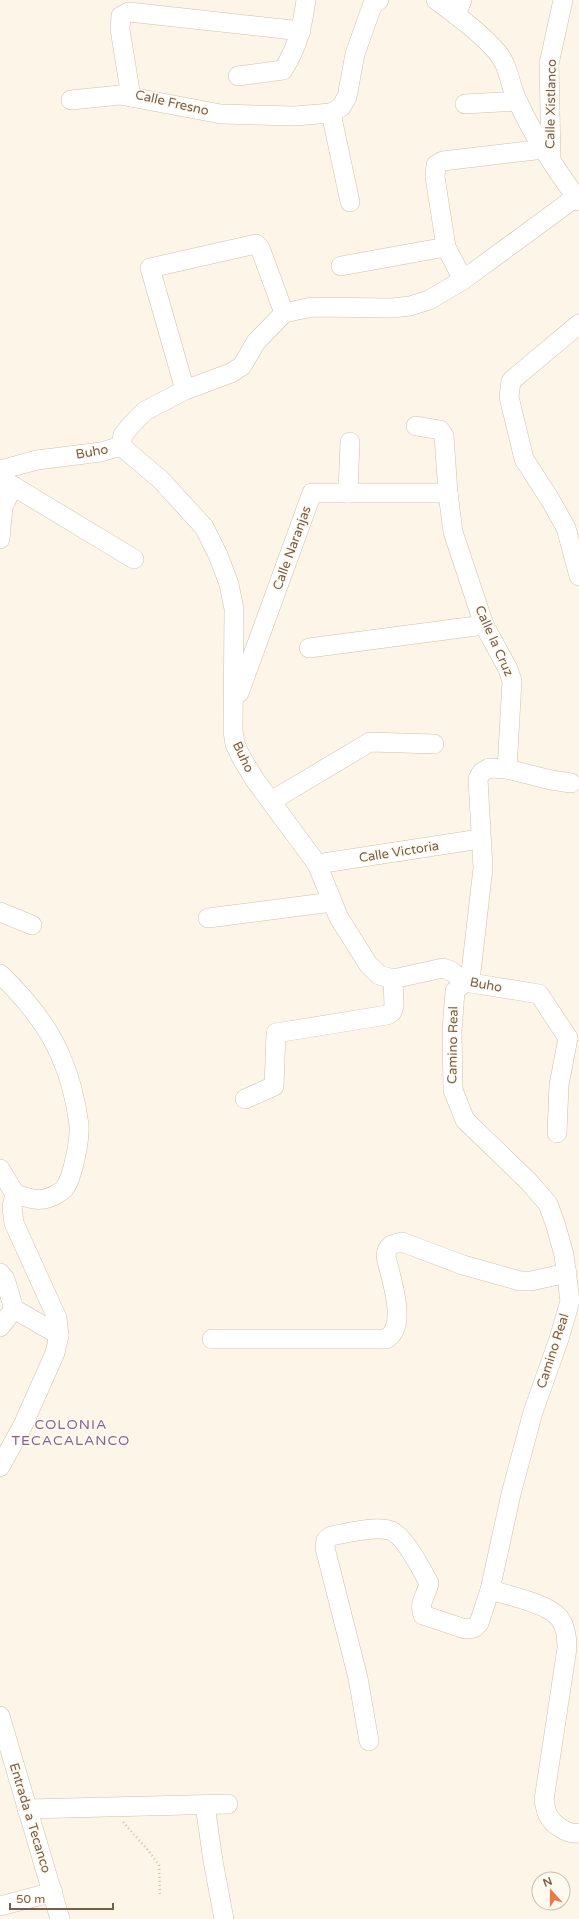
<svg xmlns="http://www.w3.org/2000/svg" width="579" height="1919" viewBox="0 0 579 1919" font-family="'Varela Round',sans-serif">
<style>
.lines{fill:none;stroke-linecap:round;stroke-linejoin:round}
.minor-casing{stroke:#cfbfad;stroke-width:20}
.path{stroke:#d9bba1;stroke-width:2.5;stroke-dasharray:1 3;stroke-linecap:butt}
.minor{stroke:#fff;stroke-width:19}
.labels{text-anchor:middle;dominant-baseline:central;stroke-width:3;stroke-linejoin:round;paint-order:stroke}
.street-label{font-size:13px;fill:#785e4b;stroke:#fffaef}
.neighbourhood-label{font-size:14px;letter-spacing:1px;fill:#876394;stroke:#fffaef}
</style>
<rect width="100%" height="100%" fill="#fdf6e8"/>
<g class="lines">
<defs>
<g id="minor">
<path d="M436,0C456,15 481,33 497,52C510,67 509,85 518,102C534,137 556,170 579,201"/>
<path d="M456,15L462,0"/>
<path d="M238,76L283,70C298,46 302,28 306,0"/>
<path d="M131,97L120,29L121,16L129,12L301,31"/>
<path d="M71,100L120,95L221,114L295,116L331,113L341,107L347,97L355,54L372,6L379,0"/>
<path d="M465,104L517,101"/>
<path d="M331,113L350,202"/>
<path d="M551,159L549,64L563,0"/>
<path d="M341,266L446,247"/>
<path d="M463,280L576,197"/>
<path d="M579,324L511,381L509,397L524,459L551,501L566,528L579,576"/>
<path d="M185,390L150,268L256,244L260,248L284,313"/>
<path d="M416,426L440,430L444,436L448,493L453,532L484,625L508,669L512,681L507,769"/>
<path d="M121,446L123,435L132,424L145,411L185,390L231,373L242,366L256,342L284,313L312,307L392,308L410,306L429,300L463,280L446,247L435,177L436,165L443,161L544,149"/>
<path d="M0,470L37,460L101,452L121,446L161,480L204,527L218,555L229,584L234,609L233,731L235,744L241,757L255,780L317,864L339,918L368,964L379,975L393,979L443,968L451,971L465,982L539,994L568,1038"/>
<path d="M0,480L13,486L134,559"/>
<path d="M348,493L350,442"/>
<path d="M0,539L3,507L13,486"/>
<path d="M309,648L484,625"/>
<path d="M239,693L312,493H448"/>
<path d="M271,801L370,742L434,744"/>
<path d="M317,864L480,839"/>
<path d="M0,912L32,925"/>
<path d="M208,918L332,902"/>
<path d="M0,974C24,997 48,1025 61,1057C70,1077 76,1102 79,1125C80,1139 73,1178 64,1189C61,1192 52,1197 48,1198C37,1202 26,1197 15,1194L12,1207L14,1223L57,1318L59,1335L55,1353L23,1425L0,1467"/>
<path d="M245,1099L274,1086L276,1033L387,1015L392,1012L394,1006L393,979"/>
<path d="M557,1133L559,1085L568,1038"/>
<path d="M0,1169L15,1194"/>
<path d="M0,1273L5,1279L14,1309"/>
<path d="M14,1309L59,1335"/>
<path d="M0,1327L14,1309"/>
<path d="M212,1339H386C409,1326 390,1277 386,1256C387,1245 392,1244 402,1242L463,1265L520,1281H531L567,1273"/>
<path d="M490,1590C507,1595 550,1604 560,1619C566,1627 567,1638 567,1648L544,1800C545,1805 546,1811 548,1815C553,1825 568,1835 579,1833"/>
<path d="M0,1716L60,1919"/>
<path d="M369,1741L358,1678L325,1548L326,1540L331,1536C347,1533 374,1526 389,1530C403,1533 422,1570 429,1583C427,1595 418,1602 423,1615L465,1629L474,1628L479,1623L490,1590L511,1494L533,1412L559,1339L570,1301L564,1255L556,1226L548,1204L529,1182L465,1120L453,1090L452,1031L455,991L465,982L471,972L483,868L478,779L481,773L489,768L507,769L551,780L571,783"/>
<path d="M205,1805L213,1861L224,1919"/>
<path d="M27,1809L228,1804"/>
<path d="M0,1906L53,1892"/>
</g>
</defs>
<use href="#minor" class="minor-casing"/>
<path class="path" d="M123,1822L147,1849L159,1865L160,1896"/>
<use href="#minor" class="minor"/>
</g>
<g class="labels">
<g class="street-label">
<text transform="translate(172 103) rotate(13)">Calle Fresno</text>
<text transform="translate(551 104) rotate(-89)">Calle Xistlanco</text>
<text transform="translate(92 452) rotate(-10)">Buho</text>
<text transform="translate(292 548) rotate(-70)">Calle Naranjas</text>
<text transform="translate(494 641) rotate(66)">Calle la Cruz</text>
<text transform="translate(243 757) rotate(65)">Buho</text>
<text transform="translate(399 852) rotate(-9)">Calle Victoria</text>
<text transform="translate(486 985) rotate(10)">Buho</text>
<text transform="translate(453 1045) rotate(-89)">Camino Real</text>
<text transform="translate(553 1351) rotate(-72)">Camino Real</text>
<text transform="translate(30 1818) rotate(73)">Entrada a Tecanco</text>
</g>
<g class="neighbourhood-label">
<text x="71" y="1424">COLONIA<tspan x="71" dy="16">TECACALANCO</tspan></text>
</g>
</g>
<g transform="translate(551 1891) rotate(339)"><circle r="19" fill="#fffaef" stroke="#c9bcad"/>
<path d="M0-3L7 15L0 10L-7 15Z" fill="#e9794b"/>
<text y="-6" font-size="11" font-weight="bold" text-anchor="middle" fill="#785e4b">N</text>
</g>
<path d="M10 1903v6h103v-6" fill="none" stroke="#785e4b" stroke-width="2"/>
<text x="16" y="1903" font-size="12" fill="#785e4b" stroke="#fffaef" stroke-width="3" paint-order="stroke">50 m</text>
</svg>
